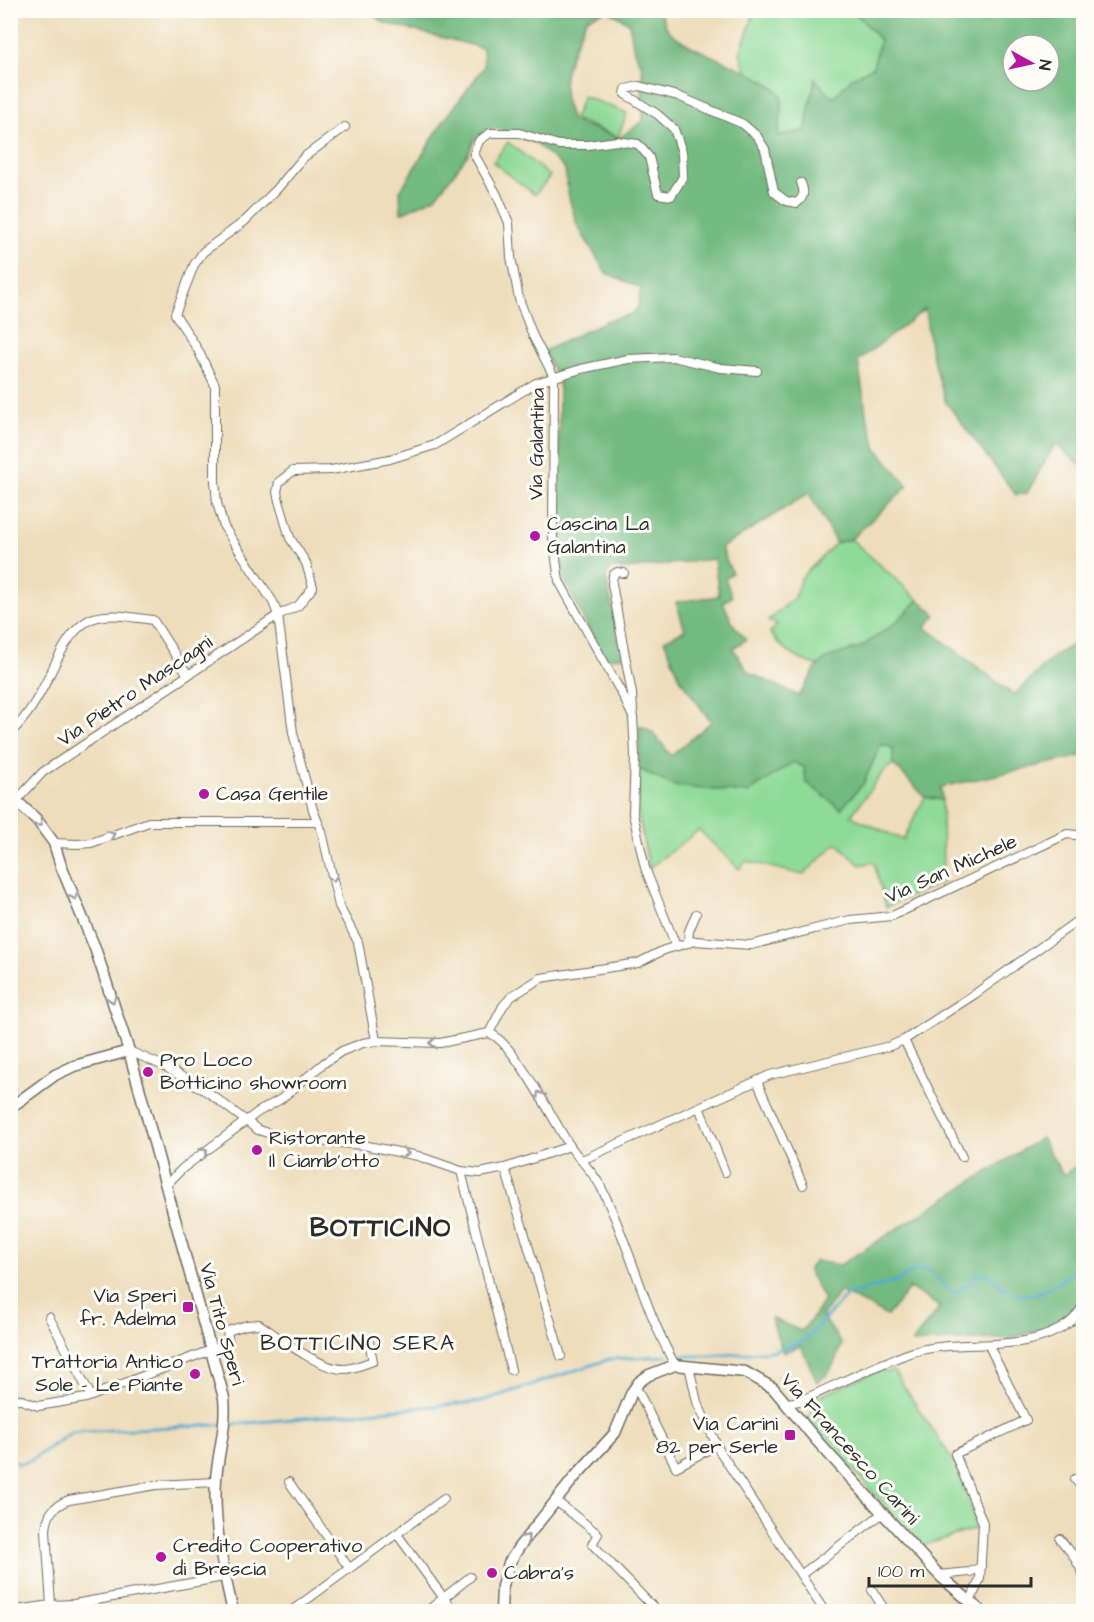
<svg xmlns="http://www.w3.org/2000/svg" width="1094" height="1622" viewBox="0 0 1094 1622" font-family="'Architects Daughter',sans-serif">
<style>
.green{fill:#8eda97;stroke:#5c8261;stroke-width:1.5}
.forest{fill:#72ba80;stroke:#4e7256;stroke-width:1.5;fill-rule:evenodd}
.lines{fill:none;stroke-linecap:round;stroke-linejoin:round}
.stream{stroke:#50a9cd;stroke-width:3}
.minor-casing{stroke:#6f695d;stroke-width:10}
.tertiary-casing{stroke:#6f695d;stroke-width:13}
.minor{stroke:#fff;stroke-width:8}
.tertiary{stroke:#fff;stroke-width:10}
.oneway{stroke:#a0a0a0}
.poi-dot{fill:#b5179e;stroke:#fdfcf7;stroke-width:2}
.labels{text-anchor:middle;dominant-baseline:central;stroke-width:6;stroke-linejoin:round;paint-order:stroke}
.street-label{font-size:20px;fill:#2b2b2b;stroke:#fdfcf7}
.poi-label{font-size:20px;fill:#2b2b2b;stroke:#fdfcf7;text-anchor:start}
.quarter-label{font-size:22px;letter-spacing:1.5px;fill:#2b2b2b;stroke:#fdfcf7}
.district-label{font-size:26px;font-weight:bold;letter-spacing:1.5px;fill:#2b2b2b;stroke:#fdfcf7}
</style>
<rect width="100%" height="100%" fill="#fdfcf7"/>
<filter id="ink" filterUnits="userSpaceOnUse"><feTurbulence type="fractalNoise" baseFrequency=".0167" numOctaves="2"/><feDisplacementMap in="SourceGraphic" scale="12" xChannelSelector="R" yChannelSelector="G"/><feConvolveMatrix kernelMatrix="1 2 1 2 8 2 1 2 1" color-interpolation-filters="sRGB"/></filter>
<filter id="wash" filterUnits="userSpaceOnUse"><feTurbulence type="fractalNoise" baseFrequency=".008" numOctaves="4" result="noise"/><feDisplacementMap in="SourceGraphic" scale="24" xChannelSelector="R" yChannelSelector="G"/><feGaussianBlur stdDeviation="1.35" result="paint"/><feColorMatrix in="noise" values="0 0 0 0 0 0 0 0 0 0 0 0 0 0 0 0 0 1.4 0 .05"/><feComposite in="paint" operator="in"/></filter>
<g filter="url(#wash)">
<rect width="100%" height="100%" fill="#edb"/>
<g class="green">
<path d="M755,11H854L880,40L873,67L852,78L833,98L815,80L805,131L778,136L782,100L776,89L746,71L740,53Z"/>
<path d="M583,96L627,113L618,137L574,119Z"/>
<path d="M508,142L550,176L535,195L493,162Z"/>
<path d="M851,539L919,600C901,617 883,636 861,647C846,654 832,656 818,665C798,661 782,649 770,633L777,624L768,621L794,598L801,578L836,543Z"/>
<path d="M881,744L893,748V764L883,772L851,816L903,840L925,797L942,800L943,882L886,907L874,862L860,865L837,843L803,875L746,861L739,869L699,830L649,868L638,812L639,769L674,786L748,793L793,762L863,784Z"/>
<path d="M883,1369L886,1372L893,1370L956,1465L978,1528L919,1547L845,1460L842,1462L807,1419L811,1415L813,1406L810,1400Z"/>
</g>
<g class="forest">
<path d="M367,11H606L587,18C576,41 560,73 565,99C567,106 570,114 572,121L619,138L643,121L642,66L634,51L629,23L609,11H660C662,16 664,23 667,28C687,55 777,73 782,100C784,111 778,125 778,136L805,131L815,79L833,98L852,78L873,67L880,40L854,11H1079V21L1084,27L1083,467L1055,444L1027,493L1016,495L945,401L930,347L925,309L858,361L866,413L877,449L908,486L851,539L836,543L809,493L721,548L732,573L725,578L732,597L723,602L733,624L746,640L733,648L748,672L799,696L818,665L830,657L861,647L894,624L919,600L936,615L925,627L1014,695L1055,655L1073,645L1083,652V756L941,787L942,800L925,797L893,764V748L881,744L863,784L841,809L806,782L804,767L793,762L748,793L674,786L639,769V726C654,728 662,745 671,756L711,722L681,680L664,640L685,630L676,602L719,596L714,559L625,569L611,568L606,578L623,657L603,658L564,579L559,534V383L544,351L606,321L632,314L638,307L641,288L606,273L577,225L569,198L565,169L535,143L495,128L483,132L474,140L469,153L436,197L401,213L400,191L441,125L484,67L483,48L385,23ZM1013,45H1049V81H1013Z"/>
<path d="M1041,1138L1063,1175L1083,1162V1298L1067,1318L1042,1329L1012,1338L912,1343L940,1307L910,1288L887,1316L840,1291L822,1316L842,1344C836,1359 832,1374 817,1382L801,1346L783,1352L771,1318L801,1331L812,1319L824,1300L808,1270L815,1261L840,1265Z"/>
</g>
<g class="lines">
<g class="stream">
<path d="M674,1356H710L774,1351L804,1341L847,1295L897,1281L913,1271L927,1269L951,1291L959,1292L969,1284L976,1274H989C994,1279 1000,1286 1006,1290C1035,1306 1065,1280 1084,1260"/>
<path d="M10,1459L19,1464L30,1461L72,1432L236,1424L479,1402L610,1359L667,1356"/>
</g>
</g>
</g>
<g filter="url(#ink)">
<g class="lines">
<defs>
<g id="minor">
<path d="M345,127L304,157L277,189L245,221L203,252L194,265L175,314L198,350L215,385V481L217,503L224,527L273,602L278,615L293,733L313,810L322,832L339,906L358,942L376,1041"/>
<path d="M624,573L617,572L613,575L612,584L632,694L633,711"/>
<path d="M10,733C24,721 34,705 43,688C55,666 70,622 98,617C115,613 136,618 153,620L188,675"/>
<path d="M16,801L43,772L278,615L298,606L313,587L306,563L290,538L279,501L277,492L279,482L293,471L331,470L390,459L435,445L536,383L581,369L628,359L673,357L721,368L757,371"/>
<path d="M10,812L21,805"/>
<path d="M54,843L77,844L91,843L149,822H317"/>
<path d="M688,943L689,931L696,914"/>
<path d="M676,946L645,868L633,814L635,755L633,717L623,696L559,581L553,537L554,377L533,336L519,299L511,257L509,223L497,195L474,154L479,141L490,133H519L559,145H588L617,141L638,144L649,157L658,194L671,196L683,177L682,152L674,129L657,114L625,94L626,89L639,86L678,96L743,124L757,136L765,149L774,192L786,201L797,203C804,197 805,192 801,183"/>
<path d="M489,1033L503,1006L512,996L541,978L638,963L664,950L695,941L751,945L850,920L892,916L1067,834L1084,836"/>
<path d="M489,1033C512,1040 554,1121 568,1143C578,1159 593,1171 601,1187C630,1245 644,1309 675,1365"/>
<path d="M904,1040L962,1157"/>
<path d="M129,1051L164,1066L209,1093L258,1130L284,1138L363,1145L418,1156L461,1171L480,1173L505,1168L570,1146"/>
<path d="M757,1081L803,1185"/>
<path d="M699,1107L725,1172"/>
<path d="M582,1160L770,1075L890,1046L904,1040L975,994L1084,916"/>
<path d="M505,1168L561,1356"/>
<path d="M461,1171L511,1370"/>
<path d="M166,1185L183,1168L258,1112L281,1099L324,1063L342,1051L363,1043L376,1041L440,1043L489,1033"/>
<path d="M49,1317L91,1396"/>
<path d="M689,1366L697,1402L719,1450L825,1612"/>
<path d="M636,1387L676,1467L717,1445"/>
<path d="M10,1396L38,1406L86,1398L229,1343L227,1331L247,1325L259,1324C278,1337 322,1371 346,1369C355,1368 365,1364 373,1361L369,1342"/>
<path d="M787,1403L800,1401C837,1385 874,1365 913,1352C962,1337 1025,1356 1069,1323C1075,1319 1079,1311 1084,1305"/>
<path d="M1075,1479L1084,1491"/>
<path d="M289,1482L349,1568"/>
<path d="M556,1501L598,1534L592,1544L658,1612"/>
<path d="M397,1534L454,1612"/>
<path d="M1060,1539L1073,1555L1084,1575"/>
<path d="M802,1574L883,1513"/>
<path d="M939,1575L970,1572L981,1567"/>
<path d="M872,1590L886,1612"/>
<path d="M970,1602L980,1579L983,1523L955,1454L1026,1420L989,1346"/>
<path d="M10,1611L51,1605L74,1604L224,1577"/>
<path d="M53,1612L51,1605L46,1531C47,1514 53,1506 69,1500L156,1485L216,1482"/>
<path d="M290,1612L444,1499"/>
<path d="M426,1612L470,1577"/>
</g>
<g id="tertiary">
<path d="M10,795L37,820L54,843L61,866L95,948L129,1051L224,1398C227,1426 218,1452 216,1479C213,1523 223,1569 233,1612"/>
<path d="M10,1108L55,1075L74,1066L129,1051"/>
<path d="M501,1612L502,1586L509,1563L519,1547L574,1478L615,1433L632,1392L639,1382L649,1375L675,1365L745,1372L773,1388L818,1442L939,1575L982,1612"/>
</g>
</defs>
<use href="#minor" class="minor-casing"/>
<use href="#tertiary" class="tertiary-casing"/>
<use href="#minor" class="minor"/>
<use href="#tertiary" class="tertiary"/>
</g>
<defs><path id="oneway-chevron" d="M-2-3.5L2.5 0L-2 3.5" fill="none" stroke-width="1.6" stroke-linecap="round" stroke-linejoin="round" transform="scale(1.5)"/></defs>
<g class="oneway">
<use href="#oneway-chevron" transform="translate(39 823) rotate(47)"/>
<use href="#oneway-chevron" transform="translate(111 835) rotate(-22)"/>
<use href="#oneway-chevron" transform="translate(333 878) rotate(77)"/>
<use href="#oneway-chevron" transform="translate(74 896) rotate(67)"/>
<use href="#oneway-chevron" transform="translate(112 999) rotate(72)"/>
<use href="#oneway-chevron" transform="translate(433 1043) rotate(176)"/>
<use href="#oneway-chevron" transform="translate(540 1095) rotate(-121)"/>
<use href="#oneway-chevron" transform="translate(204 1152) rotate(-36)"/>
<use href="#oneway-chevron" transform="translate(405 1153) rotate(10)"/>
<use href="#oneway-chevron" transform="translate(526 1538) rotate(-51)"/>
</g>
</g>
<g class="poi-dot">
<circle cx="535" cy="536" r="6"/>
<circle cx="204" cy="794" r="6"/>
<circle cx="148" cy="1072" r="6"/>
<circle cx="257" cy="1150" r="6"/>
<rect x="182" y="1301" width="12" height="12" rx="3"/>
<circle cx="195" cy="1374" r="6"/>
<rect x="784" y="1429" width="12" height="12" rx="3"/>
<circle cx="161" cy="1557" r="6"/>
<circle cx="492" cy="1573" r="6"/>
</g>
<g class="labels">
<g class="street-label">
<text transform="translate(537 444) rotate(-89)">Via Galantina</text>
<text transform="translate(135 691) rotate(-34)">Via Pietro Mascagni</text>
<text transform="translate(951 869) rotate(-24)">Via San Michele</text>
<text transform="translate(222 1324) rotate(75)">Via Tito Speri</text>
<text transform="translate(850 1449) rotate(48)">Via Francesco Carini</text>
</g>
<g class="poi-label">
<text x="547" y="524">Cascina La<tspan x="547" dy="23">Galantina</tspan></text>
<text x="216" y="794">Casa Gentile</text>
<text x="160" y="1060">Pro Loco<tspan x="160" dy="23">Botticino showroom</tspan></text>
<text x="269" y="1138">Ristorante<tspan x="269" dy="23">Il Ciamb'otto</tspan></text>
<text x="176" y="1296" text-anchor="end">Via Speri<tspan x="176" dy="23">fr. Adelma</tspan></text>
<text x="183" y="1362" text-anchor="end">Trattoria Antico<tspan x="183" dy="23">Sole - Le Piante</tspan></text>
<text x="778" y="1424" text-anchor="end">Via Carini<tspan x="778" dy="23">82 per Serle</tspan></text>
<text x="173" y="1546">Credito Cooperativo<tspan x="173" dy="23">di Brescia</tspan></text>
<text x="504" y="1573">Cabra's</text>
</g>
<g class="quarter-label">
<text x="358" y="1343">BOTTICINO SERA</text>
</g>
<g class="district-label">
<text x="381" y="1228">BOTTICINO</text>
</g>
</g>
<rect width="1094" height="1622" fill="none" stroke="#fdfcf7" stroke-width="36"/>
<g transform="translate(1031 63) rotate(98)"><circle r="28" fill="#fdfcf7" stroke="#a9a8a5" stroke-width="1.5"/>
<path d="M0-4.5L10 22L0 15L-10 22Z" fill="#b5179e"/>
<text y="-9" font-size="16" font-weight="bold" text-anchor="middle" fill="#2b2b2b">N</text>
</g>
<path d="M869 1577v9h162v-9" fill="none" stroke="#2b2b2b" stroke-width="3"/>
<text x="878" y="1577" font-size="18" fill="#2b2b2b" stroke="#fdfcf7" stroke-width="4.5" paint-order="stroke">100 m</text>
</svg>
